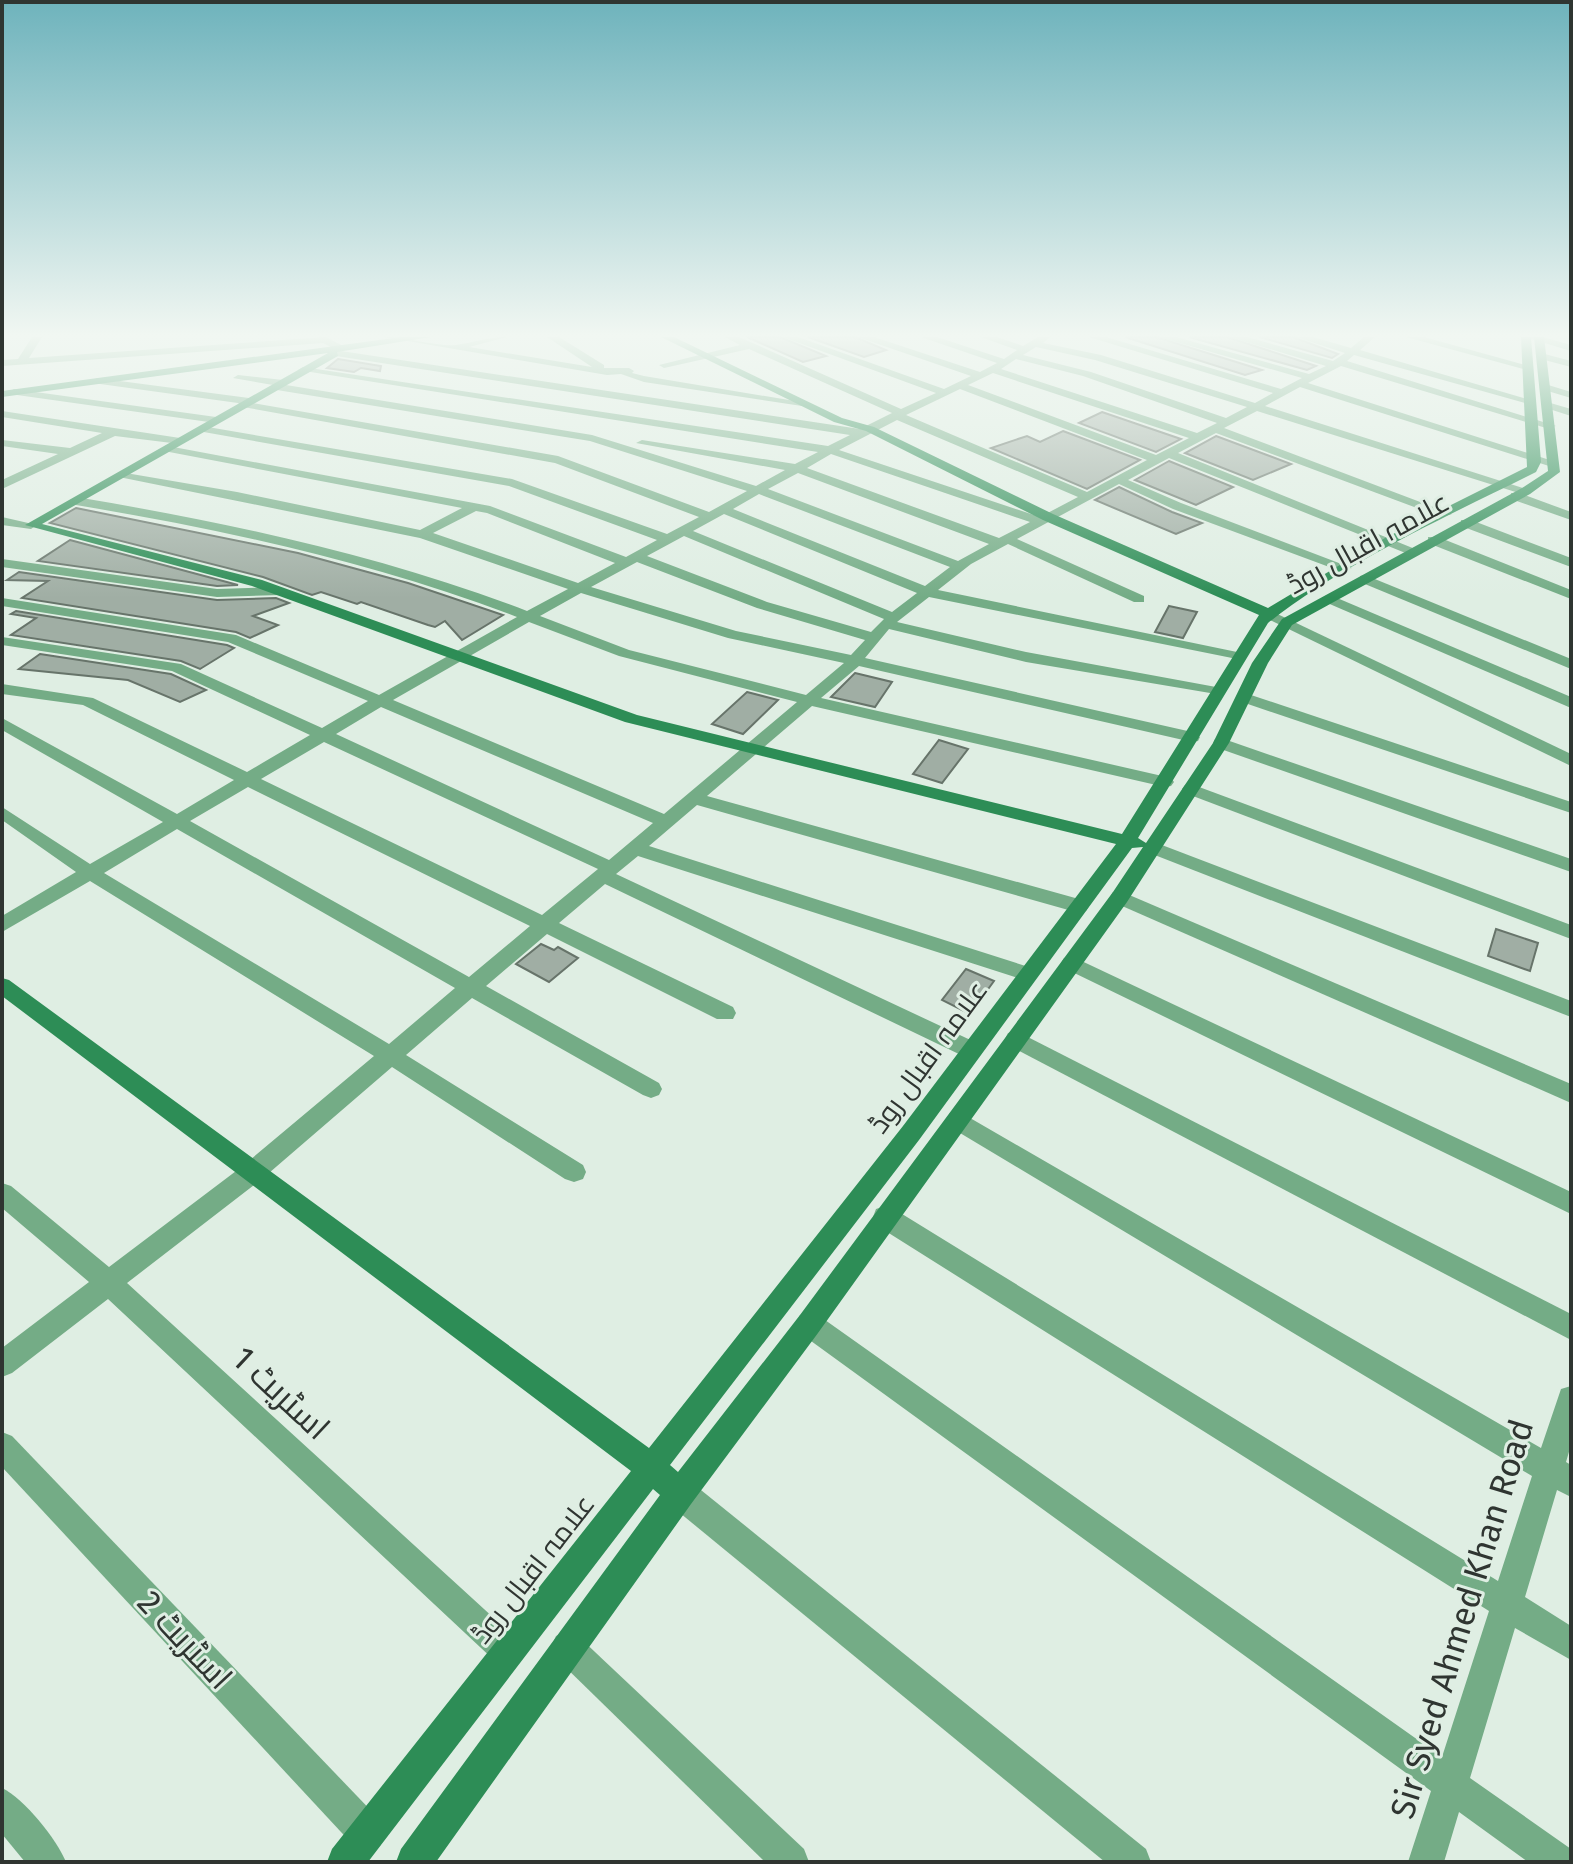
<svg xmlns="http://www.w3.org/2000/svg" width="1573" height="1864" viewBox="0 0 1573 1864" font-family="'Fira Sans',Cairo,sans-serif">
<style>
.building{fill:#a0aea4;stroke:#67746a;stroke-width:2}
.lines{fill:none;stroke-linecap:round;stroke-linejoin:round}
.street{fill:#74ac86;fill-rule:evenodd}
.secondary{fill:#2d8d56;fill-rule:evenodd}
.labels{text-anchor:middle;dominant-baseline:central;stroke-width:6;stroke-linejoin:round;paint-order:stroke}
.street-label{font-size:28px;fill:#2f3531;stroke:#dfeee3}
.near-street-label{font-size:34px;fill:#2f3531;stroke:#dfeee3}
</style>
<rect width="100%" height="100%" fill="#dfeee3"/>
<g class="building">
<path d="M747,337H780L826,356L803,362Z"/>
<path d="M808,337H855L886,350L864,357Z"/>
<path d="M1125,337H1156L1262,370L1245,375Z"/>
<path d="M1189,337H1227L1316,366L1307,370Z"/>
<path d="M1260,337H1293L1338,354L1332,358Z"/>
<path d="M338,359L381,366L380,371L361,368L354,372L327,368Z"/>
<path d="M1102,412L1181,439L1156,452L1079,423Z"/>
<path d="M1063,431L1140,460L1087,489L991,448L1027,436L1040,442Z"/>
<path d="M1216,436L1291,464L1253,480L1185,453Z"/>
<path d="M1169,461L1233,487L1196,505L1135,480Z"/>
<path d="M1119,487L1172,512L1202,523L1176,534L1095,500Z"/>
<path d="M76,508L298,553L408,583L503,615L462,640L445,621L435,627L428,625L361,602L357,604L321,592L312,595L263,577L50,523Z"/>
<path d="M70,540L238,585L217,586L38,561Z"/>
<path d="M19,572L217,600L276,598L289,603L253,616L278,625L250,638L236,632L22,598L48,581L7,580Z"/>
<path d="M1169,606L1197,612L1183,638L1155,632Z"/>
<path d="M16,611L227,645L234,648L200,669L181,661L11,635L36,618L11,614Z"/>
<path d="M40,654L171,674L206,690L180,702L128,680L19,669Z"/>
<path d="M855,673L892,682L875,707L831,697Z"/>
<path d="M747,692L778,700L743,734L712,724Z"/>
<path d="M939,740L968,749L942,783L913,774Z"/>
<path d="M1496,929L1538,943L1530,971L1488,956Z"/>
<path d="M541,944L554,950L558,947L578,958L549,982L516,964Z"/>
<path d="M966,969L994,981L970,1014L942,1000Z"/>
</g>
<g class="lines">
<g class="street">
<path d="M32,337H42L29,358L326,337L343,346L341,351L860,429L892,413L749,349L664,368L659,365L740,345L725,337H739L901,409L936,393L783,337H798L944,389L971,376L858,337H874L980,372L997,363L921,337H937L1004,359L1017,350L981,337H997L1023,346L1038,337H1050L1043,343L1101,355L1255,403L1273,393L1089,337H1106L1281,389L1302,378L1159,337H1176L1309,374L1326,366L1230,337H1247L1333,361L1345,353L1296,337H1313L1351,348L1364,337H1375L1360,350L1534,401L1525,403L1354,355L1347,361L1556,426L1546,428L1341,366L1308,383L1559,463L1549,466L1300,387L1265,406L1532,491L1522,494L1257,411L1224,428L1452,514L1441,517L1216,433L1178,453L1420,551L1408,554L1169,458L1128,480L1181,503L1352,568L1340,571L1173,509L1119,484L1017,539L1144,596V602H1134L1008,544L971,564L938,590L1237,652L1242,654V660L929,597L897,622L1026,652L1216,687L1224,692L1222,695L1026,662L889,629L865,658L1192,732L1200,737L1198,741L1192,742L859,666L821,698L1171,778L1174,782L1171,786L1165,787L812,706L707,796L1086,901L1089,906L1086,911L1079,913L697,805L649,846L1035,969L1038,974L1035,979H1021L638,856L616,874L979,1044L982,1050L979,1056L971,1058L963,1056L605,884L559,923L733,1007L736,1013L733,1019H717L547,934L486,986L659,1083L662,1089L659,1095L651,1098L643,1095L472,998L406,1055L583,1165L586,1172L583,1179L574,1182L565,1179L392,1067L262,1179L127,1283L518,1640L523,1651L518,1662L507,1667L496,1662L108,1299L12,1373L2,1377V1348L89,1282L2,1208V1183L11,1186L109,1267L244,1165L374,1056L90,881L2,932V916L76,872L2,820V807L90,864L163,822L2,730V718L177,814L234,780L83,705L2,694V684L93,698L247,772L310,735L172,671L2,645V637L181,664L322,728L368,701L228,642L2,606V598L236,635L379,695L517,617C374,562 226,530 76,505L70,501L76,497C230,523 381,555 527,611L568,589L420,538L114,476L120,472L237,492L420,530L462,508L164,451L162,449L168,446L490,506L626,557L657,540L509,486L198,431L196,429L202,426L512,479L667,534L699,517L555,463L243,407L238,403L93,383L92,381L97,378L249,398L253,403L558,456L709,512L747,491L590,441L277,390L273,389V385L233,378L238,375L283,380L288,383L286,385L592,435L756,486L785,470L636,443L642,440L795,464L818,452L298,370L303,367L828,446L850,435L336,356L331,353L337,350L323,343L2,366V360L18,359ZM1036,347L1095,360L1247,407L1226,418L1091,372L1023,355ZM1016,359L1083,376L1217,423L1197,433L1001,369ZM993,373L1189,438L1156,455L968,385ZM960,389L1147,460L1087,492L906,415ZM897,420L1078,497L1040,517L839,450ZM831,454L1030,522L999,538L807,468ZM798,473L989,544L958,561L768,489ZM759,494L950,567L925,586L733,509ZM476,511L487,513L615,563L578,583L433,533ZM724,514L917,593L892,612L693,531ZM684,536L884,619L871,632L767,602L647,556ZM637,562L757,608L865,640L851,655L736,631L591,587ZM581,593L728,638L844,663L806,695L629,650L540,616ZM529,622L619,656L797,702L664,814L393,700ZM381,707L653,823L609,860L336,734ZM324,742L598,869L542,915L261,779ZM248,787L530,926L469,977L190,821ZM177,829L455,988L389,1044L104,873Z"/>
<path d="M384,337C405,337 440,347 456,345C471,343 489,337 507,337L469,347L592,367L547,337H559L604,365V368H629L634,371L632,373L644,376L807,403L802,406L644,382L621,374L607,375Z"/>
<path d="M1406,337H1424L1532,367L1527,370Z"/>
<path d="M1525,337H1543L1571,345V351Z"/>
<path d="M1541,353L1571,361V367L1537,358L1536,356Z"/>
<path d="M1545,384L1571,392V398L1541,389L1540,387Z"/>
<path d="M14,389L216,417L222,420L216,423L10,394L9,392Z"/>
<path d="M1547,402L1571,409V416L1543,407L1542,405Z"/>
<path d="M2,411L180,438L186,441L180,444L115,436L2,489V480L58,454L2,446V440L70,448L102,433L2,417Z"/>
<path d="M1511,493H1519L1571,512V520L1511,499Z"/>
<path d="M2,517L37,525L31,529L2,525Z"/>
<path d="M1461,520H1471L1571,558V567L1461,526Z"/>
<path d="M1428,537H1438L1571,590V599L1428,543Z"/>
<path d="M2,559L217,589L280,587L287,591L280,595L217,597L2,567Z"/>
<path d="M1365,575L1571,659V669L1360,582V576Z"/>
<path d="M1330,595L1571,697V708L1325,602L1323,599Z"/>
<path d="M1269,610L1571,754V766L1264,617L1262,614Z"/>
<path d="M1245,693L1571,802V813L1239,701V695Z"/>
<path d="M1221,738L1571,859V872L1215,747L1213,743L1215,739Z"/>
<path d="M1191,784L1571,925V939L1185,793L1182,789L1185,785Z"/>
<path d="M1154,842L1571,1001V1017L1147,852L1145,848L1147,844Z"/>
<path d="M1120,891L1571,1084V1103L1113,902L1110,897L1113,892Z"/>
<path d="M1071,956L1571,1192V1214L1064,968L1061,963L1064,958Z"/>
<path d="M1016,1031L1571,1314V1340L1008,1045L1005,1039L1008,1033Z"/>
<path d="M958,1111L1541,1448L1561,1389L1571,1386V1445L1566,1462L1571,1465V1497L1557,1490L1525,1597L1571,1626V1660L1515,1628L1470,1778L1571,1849V1862H1528L1459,1812L1444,1862H1408L1431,1791L800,1333L796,1324L800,1315L809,1312L818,1315L1442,1757L1489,1611L876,1225L873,1217L876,1209L885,1206L894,1209L1498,1581L1532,1476L950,1127L946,1120L950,1113Z"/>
<path d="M2,1432L12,1436L380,1820L385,1833L380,1846L367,1851L354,1846L2,1467Z"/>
<path d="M680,1478L691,1482L1146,1849L1151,1862H1105L669,1504L665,1493L669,1482Z"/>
<path d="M567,1631L578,1636L804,1849L809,1862H765L556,1658L551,1647L556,1636Z"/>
<path d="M2,1788C24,1798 57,1840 66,1862H25L2,1834Z"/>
</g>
<path class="secondary" d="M401,337H431L337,352L338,356L42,524L262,580L637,715L1122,834L1259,615L1043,520L866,431L834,422L661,337H674L842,418L874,427L1053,514L1268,608L1385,538L1527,467L1521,337H1531L1541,462L1536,472C1448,516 1345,562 1268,623L1138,838L1146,843L1213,743L1252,663L1282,619L1522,488L1548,471L1534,337H1544L1560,472L1530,494L1292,625L1268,663L1229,743L1127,902L818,1333L691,1504L436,1862H396L401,1849L660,1495L653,1489L368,1862H327L332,1849L631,1471L2,996V978L9,980L649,1448L903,1126L1116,844L625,722L252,586L25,525L328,353L2,397V391ZM1143,847L1113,892L800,1315L678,1472L670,1465L919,1140L1132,848Z"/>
</g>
<linearGradient id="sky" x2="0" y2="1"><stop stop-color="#6eb3bc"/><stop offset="0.56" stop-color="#f1f7f2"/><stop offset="1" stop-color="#f1f7f2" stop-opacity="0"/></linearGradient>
<rect width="1573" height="598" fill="url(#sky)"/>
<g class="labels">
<g class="street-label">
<text transform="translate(1368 543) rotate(-29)">علامہ اقبال روڈ</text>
<text transform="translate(928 1057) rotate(-54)">علامہ اقبال روڈ</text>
<text transform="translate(533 1569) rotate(-52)">علامہ اقبال روڈ</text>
</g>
<g class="near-street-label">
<text transform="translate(281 1393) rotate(43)">اسٹریٹ 1</text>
<text transform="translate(1462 1619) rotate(-73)">Sir Syed Ahmed Khan Road</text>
<text transform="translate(185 1640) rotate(47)">اسٹریٹ 2</text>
</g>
</g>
<rect width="1573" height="1864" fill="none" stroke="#2f3531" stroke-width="8"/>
</svg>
